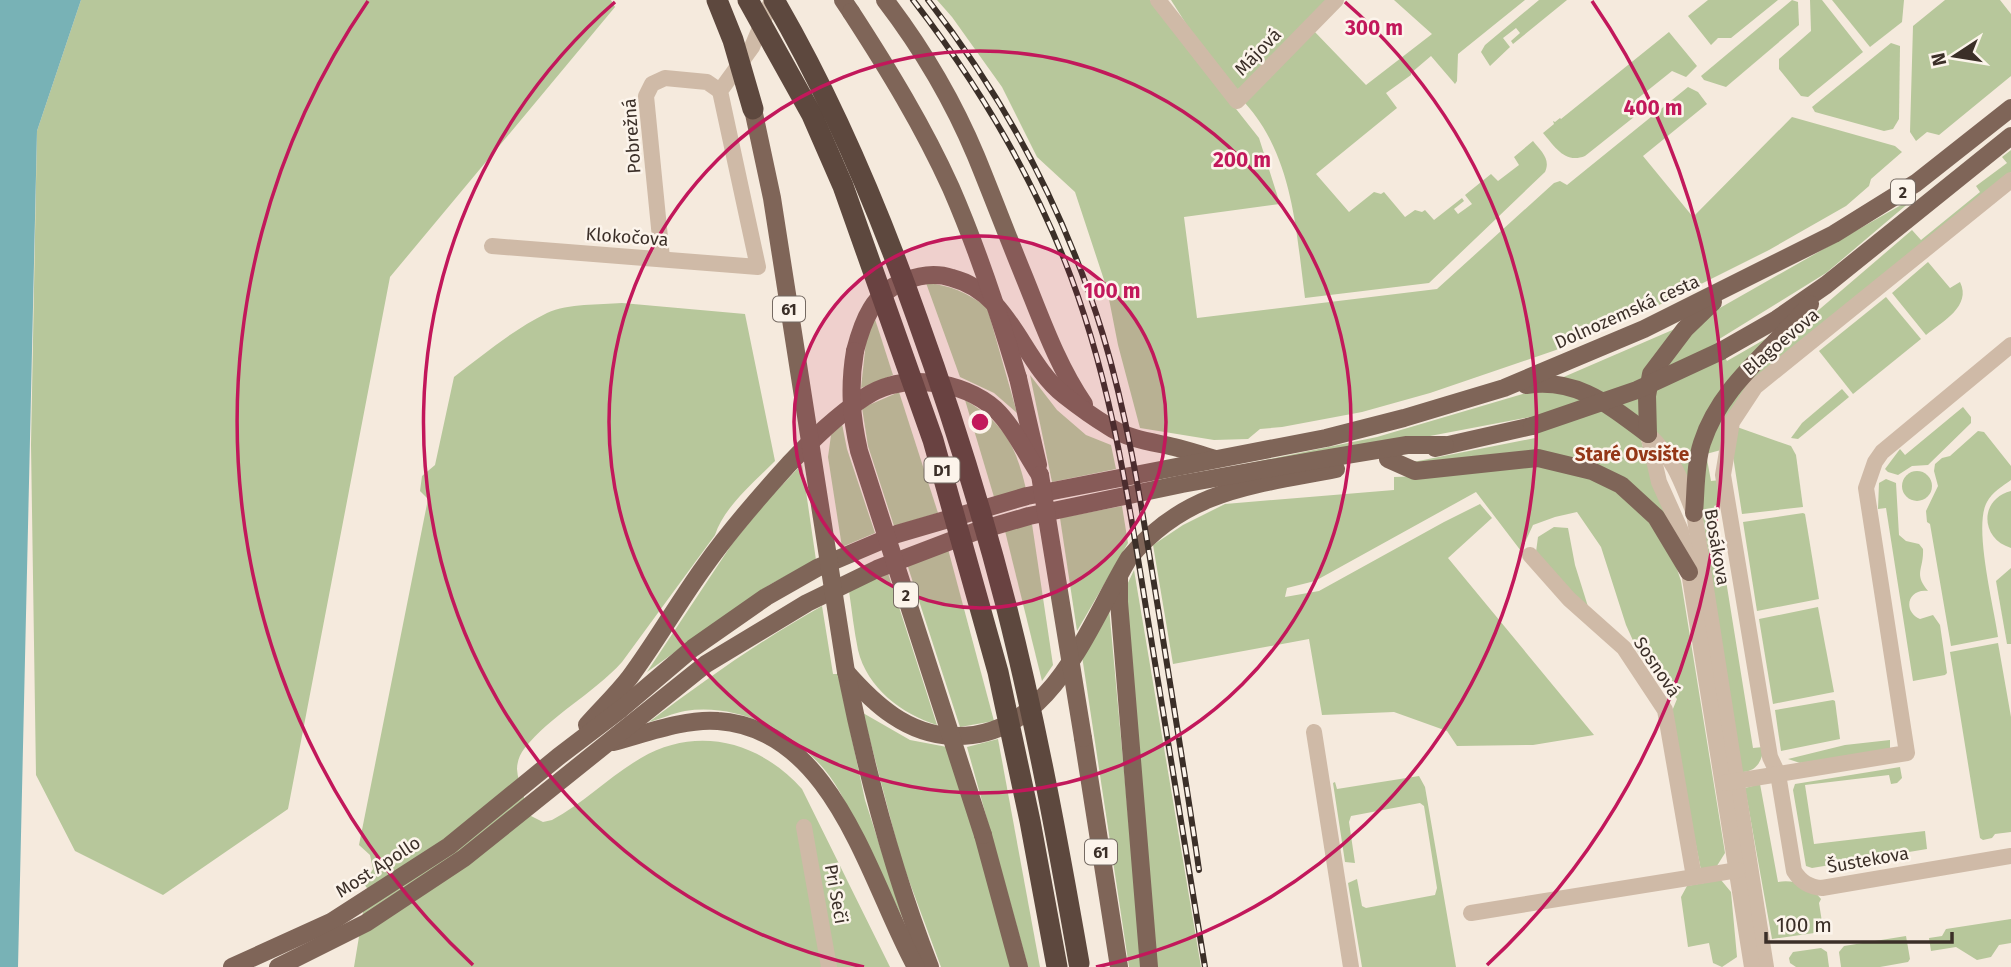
<svg xmlns="http://www.w3.org/2000/svg" width="2011" height="967" viewBox="0 0 2011 967" font-family="'Fira Sans',sans-serif">
<style>
.green{fill:#b7c79b}
.water{fill:#78b2b6}
.lines{fill:none;stroke-linecap:round;stroke-linejoin:round}
.minor{stroke:#cfbaa7;stroke-width:16}
.major{stroke:#7f6558;stroke-width:18}
.rail-casing{stroke:#3b2f28;stroke-width:6}
.rail{stroke:#fcf4eb;stroke-width:3.5;stroke-dasharray:10;stroke-linecap:butt}
.major-bridge{stroke:#7f6558;stroke-width:18}
.highway-bridge{stroke:#5d483e;stroke-width:21}
.ring{fill:none;stroke:#c2185b;stroke-width:3.5}
.labels{text-anchor:middle;dominant-baseline:central;stroke-width:5;stroke-linejoin:round;paint-order:stroke}
.shield{fill:#fcf4eb;stroke:#756a62;stroke-width:2}
.shield-label{font-size:16px;font-weight:bold;fill:#3b2f28}
.street-label{font-size:18px;fill:#3b2f28;stroke:#fcf4eb}
.neighbourhood-label{font-size:19px;font-weight:bold;fill:#943717;stroke:#fcf4eb}
.centre{fill:#c2185b;stroke:#fcf4eb;stroke-width:3.5}
.ring-label{font-size:21px;text-anchor:middle;font-weight:bold;fill:#c2185b;stroke:#fcf4eb;stroke-width:5;stroke-linejoin:round;paint-order:stroke}
</style>
<rect width="100%" height="100%" fill="#f5eadd"/>
<g class="green">
<path d="M81,0H611L615,7L390,277L288,809L163,895L75,851L36,775L31,445L37,131Z"/>
<path d="M937,0H1150L1259,138L1280,204L1184,217L1197,318L1437,289L1554,183L1560,181L1567,185L1688,87L1698,92L1707,104L1643,156L1693,217L1792,117L1895,146L1902,152L1871,179L1869,186L1846,206L1769,250L1653,308L1556,350L1430,393L1362,412L1282,427L1260,429L1248,439L1214,440L1140,428L1118,345L1107,289L1075,192L1037,157L1002,87L952,17Z"/>
<path d="M1171,0H1329L1242,88L1233,90L1195,38Z"/>
<path d="M1394,0H1525L1458,54L1457,81L1455,84L1431,56L1411,73V75L1386,93L1397,108L1316,174L1349,212L1374,192L1381,194L1384,192L1405,217L1415,210L1422,212L1425,210L1434,220L1462,198L1464,201L1454,209L1458,214L1472,204L1465,195L1491,174L1498,181L1519,165L1514,157L1533,141C1541,151 1551,159 1545,172L1429,283L1305,298C1296,230 1293,156 1245,103L1313,30L1366,85L1432,34Z"/>
<path d="M1539,0H1567L1513,44L1511,41L1520,33L1516,28L1503,38L1510,47L1490,66L1481,52L1485,45Z"/>
<path d="M1708,0H1778L1731,38H1718L1711,45L1688,16Z"/>
<path d="M1792,0L1798,2L1799,25L1726,87L1704,80L1701,76Z"/>
<path d="M1810,0H1822L1863,52L1808,97L1801,96L1779,69V59L1811,31Z"/>
<path d="M1832,0H1904L1902,22L1870,47Z"/>
<path d="M1945,0H2000L2011,14V76L1939,135L1927,132L1916,141L1910,132L1913,26Z"/>
<path d="M1669,32L1697,66L1686,77L1672,71L1637,99L1639,113L1585,156C1565,164 1555,147 1543,133L1554,124L1553,121L1555,122L1560,118L1561,119Z"/>
<path d="M1891,43L1900,46L1899,119L1893,129L1884,131L1815,112L1812,107Z"/>
<path d="M2011,150V172L1755,381C1737,401 1722,422 1721,450L1706,454L1711,481L1720,480L1723,503L1714,506L1753,748L1763,747C1763,760 1757,771 1743,772L1741,770L1699,494L1706,444L1721,410L1748,373L1779,344L1912,230L1921,240L1980,192L1976,186L2007,163L2002,157Z"/>
<path d="M1917,196L1826,273L1716,341L1727,361L1786,327L1733,378L1691,489L1655,434L1652,399L1660,368L1704,317Z"/>
<path d="M1928,262L1950,288L1960,282C1972,306 1942,322 1926,335L1892,293Z"/>
<path d="M926,283C951,285 967,293 987,307L1017,413L994,393L960,377Z"/>
<path d="M1886,297L1921,339L1853,394L1819,351Z"/>
<path d="M622,303L745,314L775,461C754,482 724,507 715,535L622,662C593,694 551,715 524,749C520,754 517,762 517,769C518,784 526,802 531,816L543,822L552,820C584,803 610,776 641,758C698,725 760,742 802,789L890,967H354L367,888L364,884L373,869L370,855L359,845L428,499L420,491L422,476L435,465L454,377C483,355 514,329 547,313C569,303 599,305 622,303Z"/>
<path d="M874,316L893,375L861,388L867,332Z"/>
<path d="M1677,328L1640,418L1559,379Z"/>
<path d="M1030,375L1057,410L1086,435L1111,445L1116,469L1052,482Z"/>
<path d="M1842,389L1849,397L1798,439L1791,438L1802,423Z"/>
<path d="M899,392L938,513L894,526L868,446L862,408Z"/>
<path d="M1547,392L1585,397L1640,436L1649,469L1671,521L1635,488L1575,461L1403,464L1535,438L1530,417L1393,443L1221,469L1377,437L1526,393Z"/>
<path d="M965,400C1004,423 1016,446 1026,489L994,497Z"/>
<path d="M1963,407L1971,417V423L1928,465L1912,466L1898,475L1888,472L1885,469L1900,449L1905,455Z"/>
<path d="M842,424L847,449L875,533L842,547L828,457L831,435Z"/>
<path d="M1737,427L1791,446L1796,455L1803,507L1742,514L1732,450Z"/>
<path d="M1978,431L1984,432L2011,466V480C2003,486 1992,492 1987,502C1973,526 1994,607 1998,637L1951,646L1930,524L1927,522L1926,511L1938,486L1934,471L1935,464L1942,458L1950,456Z"/>
<path d="M802,464L816,560L769,585L647,672L732,544L766,502Z"/>
<path d="M1536,464L1572,472L1608,485L1635,502L1670,548L1681,581L1725,853L1715,869L1701,870L1670,716L1677,699L1639,654L1626,625L1601,547L1577,512L1555,517L1533,525L1521,551L1476,492L1315,581L1287,588L1285,597L1319,591L1444,522L1480,504L1492,518L1448,558L1594,735L1533,745L1457,746L1447,731L1394,712L1322,715L1309,639L1173,664L1153,545L1183,525L1225,504L1394,490V477L1424,476Z"/>
<circle cx="1917" cy="486" r="15"/>
<path d="M1886,479L1896,483L1899,535L1906,541L1919,544L1923,549C1924,570 1913,573 1928,591C1908,588 1902,611 1920,619L1933,615L1940,625L1947,673L1945,675L1913,681L1886,508L1878,509L1879,483Z"/>
<path d="M2011,491V548C1980,539 1979,499 2011,491Z"/>
<path d="M1122,506L1128,543L1077,631L1060,518Z"/>
<path d="M1803,513L1805,514L1819,599L1757,611L1743,522Z"/>
<path d="M1032,524L1053,665L1042,681L1005,531Z"/>
<path d="M1554,527L1568,528L1575,565L1590,613L1536,552L1538,537Z"/>
<path d="M948,549L994,721L960,727L907,564Z"/>
<path d="M2011,568V644H2007L1996,581Z"/>
<path d="M1134,570L1201,967H1156L1124,601L1127,585Z"/>
<path d="M888,573L937,725C902,714 867,688 858,650C854,631 852,611 849,591Z"/>
<path d="M822,606L833,674H838L865,800L904,921C890,892 875,863 861,834C850,812 840,788 824,769C791,730 737,703 685,711C673,713 661,719 649,722C705,680 761,640 822,606Z"/>
<path d="M1818,607L1834,692L1773,704L1759,619Z"/>
<path d="M1109,608L1142,967H1129L1082,656Z"/>
<path d="M1998,643L2011,717V832L1995,834L1992,838L1983,840L1980,838L1950,652Z"/>
<path d="M1833,700L1835,701L1840,739L1781,751L1775,710Z"/>
<path d="M863,713L910,740L947,747L990,886L1011,967H941L901,859Z"/>
<path d="M998,739L1040,967H1028L967,747Z"/>
<path d="M1890,740V748L1880,751L1800,763L1788,759L1845,745Z"/>
<path d="M1900,767L1902,778L1897,783L1891,784L1889,775L1805,785L1814,844L1925,831L1927,849L1812,868L1806,866L1793,790L1795,784Z"/>
<path d="M1419,776L1425,787L1456,967H1362L1348,883L1357,879L1362,906L1366,908L1435,895L1437,888L1424,806L1420,803L1351,816L1349,822L1355,863L1345,862L1333,783L1335,782L1337,789Z"/>
<path d="M1760,784L1778,882C1794,879 1811,886 1821,899L1819,903L1822,922H1826L1828,931L1772,939L1745,788Z"/>
<path d="M1721,880L1731,892L1737,957L1722,967L1713,963L1709,943L1688,947L1681,897L1687,886Z"/>
<path d="M2011,919V943L1999,945L1991,957L1977,960L1956,947L1931,951L1929,938L1942,936L1946,929Z"/>
<path d="M1906,936L1910,959L1908,962L1880,967H1841L1839,952L1844,946Z"/>
<path d="M1821,948L1827,952L1829,967H1796L1790,963L1789,958L1793,952Z"/>
</g>
<path class="water" d="M0,0H81L37,131L18,967H0Z"/>
<g class="lines">
<g class="minor">
<path d="M1158,0L1237,101L1336,0"/>
<path d="M2011,180L1755,387L1732,422L1723,475L1770,757L1778,774L1794,871C1801,882 1809,887 1822,888L2011,856"/>
<path d="M492,246L758,267L720,91L752,47L772,0"/>
<path d="M662,258L646,96L652,84L665,78L707,82L720,91"/>
<path d="M1648,434C1674,459 1681,480 1694,513L1766,967"/>
<path d="M1648,434L1659,482L1681,531L1689,572L1752,967"/>
<path d="M1530,555L1569,599L1624,648L1665,710L1694,877"/>
<path d="M1314,732L1351,967"/>
<path d="M1724,783L1907,753L1866,488L1875,462L1882,452L2011,345"/>
<path d="M804,827L829,967"/>
<path d="M1471,913L1738,870"/>
</g>
<g class="major">
<path d="M843,0L851,12"/>
<path d="M885,0C921,47 953,101 976,156C992,195 1007,235 1023,274C1041,318 1057,365 1084,404"/>
<path d="M855,351C863,320 873,293 905,281C920,275 937,273 952,278C1011,293 1021,361 1064,395C1078,406 1093,417 1108,426C1127,439 1152,442 1174,447C1188,450 1201,455 1215,459"/>
<path d="M1721,351L1777,319L1826,285L2011,136"/>
<path d="M1018,378L1038,465"/>
<path d="M1526,385C1577,377 1610,406 1648,434"/>
<path d="M1648,434L1647,396L1651,374L1685,329L1713,302"/>
<path d="M1435,448L1532,426"/>
<path d="M1388,459L1415,471L1538,458L1592,471L1621,485L1656,517L1689,572"/>
<path d="M1694,513C1696,491 1695,464 1702,443C1721,384 1773,350 1810,304"/>
<path d="M1119,578V602L1149,967"/>
<path d="M846,672C875,705 907,734 952,736C1051,740 1087,627 1129,558C1186,489 1255,485 1336,469"/>
<path d="M847,676C867,775 893,872 930,967"/>
<path d="M587,725C601,709 617,694 630,677C656,642 678,603 704,567C730,530 759,497 789,464C812,440 837,415 865,397C902,372 962,380 995,409C1013,426 1026,454 1040,475"/>
<path d="M1083,738L1119,967"/>
<path d="M613,742C644,734 686,718 718,721C835,729 869,882 916,967"/>
<path d="M983,835L1019,967"/>
<path d="M232,967L331,922L449,846L558,757L621,709L693,648L766,597L817,568L897,534L1027,496L1326,438L1404,418L1504,388L1644,329L1834,234L1916,183L2011,108"/>
<path d="M278,967L366,923L464,858L706,664L807,603L877,569L974,532L1029,516L1182,484L1311,461L1407,445H1445"/>
</g>
<defs>
<g id="rail">
<path d="M913,0C975,80 1026,165 1064,259C1109,371 1127,489 1146,608C1166,727 1185,847 1205,967"/>
<path d="M928,0C1006,100 1066,214 1103,335C1131,428 1144,524 1160,620C1173,703 1187,786 1199,870"/>
</g>
</defs>
<use href="#rail" class="rail-casing"/>
<use href="#rail" class="rail"/>
<g class="major-bridge">
<path d="M851,12C888,69 923,126 951,188C978,250 999,314 1018,378"/>
<path d="M753,109L772,198L846,672"/>
<path d="M855,351C849,386 851,416 859,451L983,835"/>
<path d="M1532,426L1637,390L1721,351"/>
<path d="M1040,475L1083,738"/>
</g>
<g class="highway-bridge">
<path d="M717,0L733,40L753,109"/>
<path d="M748,0L812,115L843,186L933,440L998,672L1030,821L1057,967"/>
<path d="M774,0C833,101 878,208 917,318C951,412 981,508 1006,605C1036,723 1058,843 1079,963"/>
</g>
</g>
<circle cx="980" cy="422" r="186" fill="#c2185b" fill-opacity=".12"/>
<g class="ring">
<circle cx="980" cy="422" r="186"/>
<circle cx="980" cy="422" r="371"/>
<path d="M864 967A557 557 0 0 1 615 2M1345 2A557 557 0 0 1 1096 967"/>
<path d="M473 965A743 743 0 0 1 368 1M1592 1A743 743 0 0 1 1487 965"/>
</g>
<g class="labels">
<g class="shield">
<rect x="1891" y="179.5" width="24" height="25" rx="5"/>
<rect x="773" y="296.5" width="32" height="25" rx="5"/>
<rect x="924.5" y="457.5" width="35" height="25" rx="5"/>
<rect x="894" y="582.5" width="24" height="25" rx="5"/>
<rect x="1085" y="839.5" width="32" height="25" rx="5"/>
</g>
<g class="shield-label">
<text x="1903" y="192">2</text>
<text x="789" y="309">61</text>
<text x="942" y="470">D1</text>
<text x="906" y="595">2</text>
<text x="1101" y="852">61</text>
</g>
<g class="street-label">
<text transform="translate(1258 52) rotate(-46)">Májová</text>
<text transform="translate(632 136) rotate(-94)">Pobrežná</text>
<text transform="translate(627 237) rotate(4)">Klokočova</text>
<text transform="translate(1627 312) rotate(-24)">Dolnozemská cesta</text>
<text transform="translate(1781 342) rotate(-40)">Blagoevova</text>
<text transform="translate(1717 547) rotate(80)">Bosákova</text>
<text transform="translate(1657 667) rotate(56)">Sosnová</text>
<text transform="translate(1868 860) rotate(-10)">Šustekova</text>
<text transform="translate(378 867) rotate(-33)">Most Apollo</text>
<text transform="translate(836 894) rotate(80)">Pri Seči</text>
</g>
<g class="neighbourhood-label">
<text x="1632" y="454">Staré Ovsište</text>
</g>
</g>
<circle cx="980" cy="422" r="10" class="centre"/>
<g class="ring-label">
<text x="1374" y="35">300 m</text>
<text x="1653" y="115">400 m</text>
<text x="1242" y="167">200 m</text>
<text x="1112" y="298">100 m</text>
</g>
<g transform="translate(1955 56) rotate(258)" stroke="#fcf4eb" stroke-width="5" paint-order="stroke">
<path d="M0-5L12 26L0 18L-12 26Z" fill="#3b2f28"/>
<text y="-10" font-size="19" font-weight="bold" text-anchor="middle" fill="#3b2f28">N</text>
</g>
<path d="M1766 932v10h186v-10" fill="none" stroke="#3b2f28" stroke-width="3.5"/>
<text x="1776" y="932" font-size="21" fill="#3b2f28" stroke="#fcf4eb" stroke-width="5" paint-order="stroke">100 m</text>
</svg>
